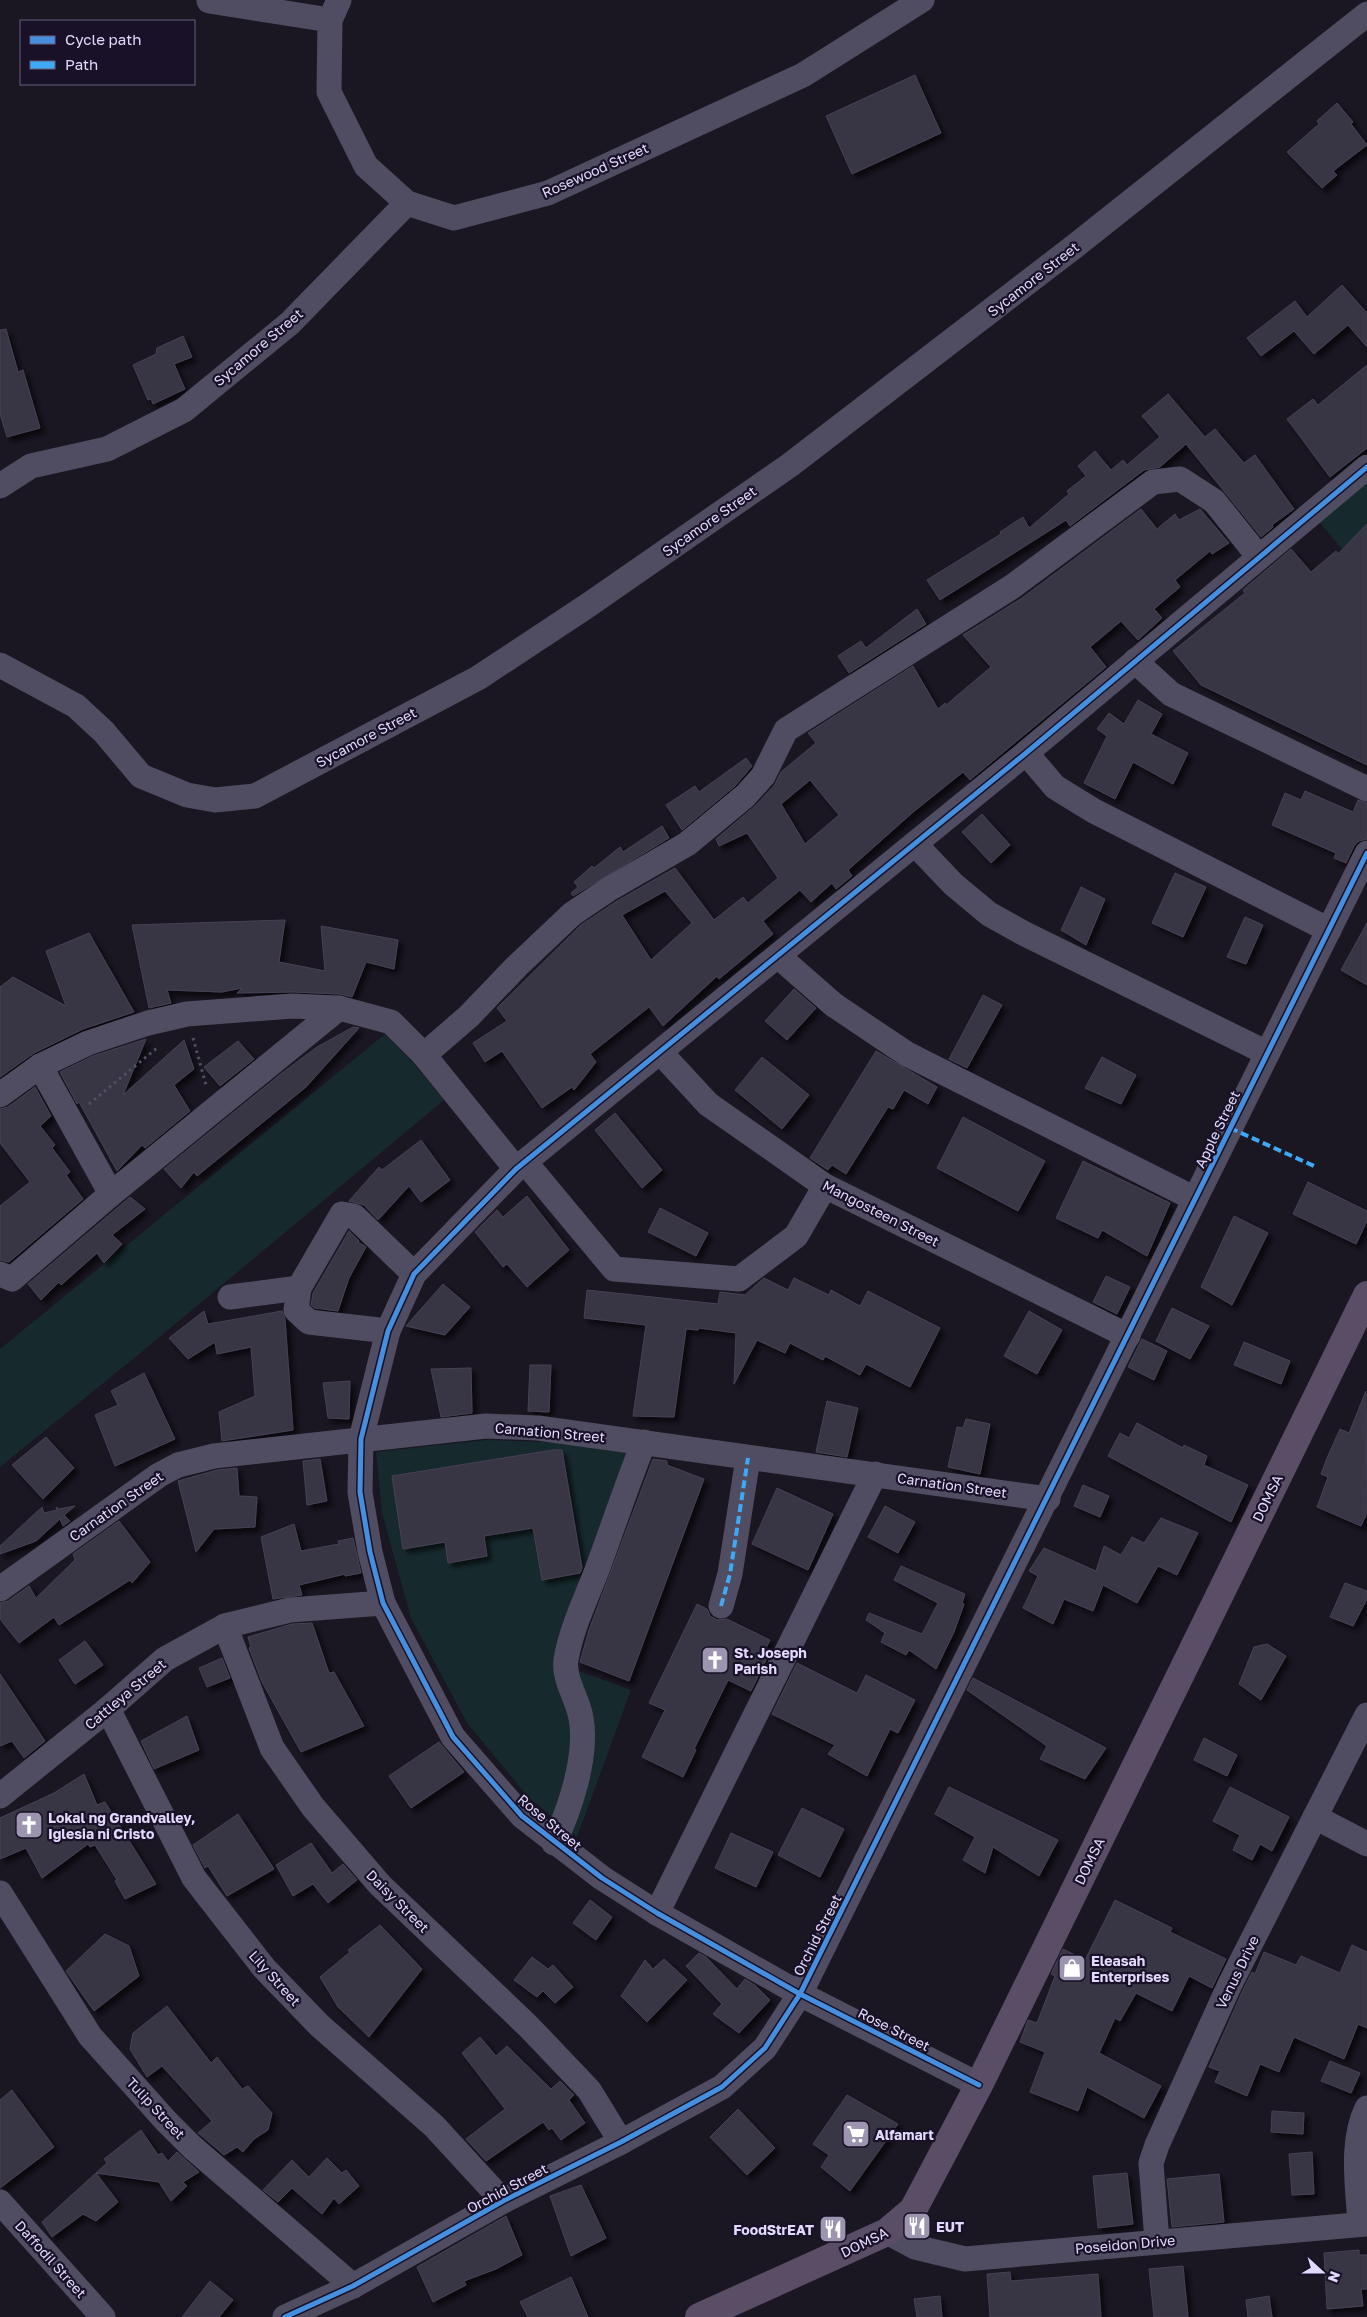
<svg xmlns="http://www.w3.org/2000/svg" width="1367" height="2317" viewBox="0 0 1367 2317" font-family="'Golos Text',sans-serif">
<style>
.green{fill:#162a2e}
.building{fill:#393444;stroke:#484155;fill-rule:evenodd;filter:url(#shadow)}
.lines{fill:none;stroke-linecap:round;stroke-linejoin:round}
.path{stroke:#4c5363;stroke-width:3;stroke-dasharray:2.5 4;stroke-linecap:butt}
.minor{stroke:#504c61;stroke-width:25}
.major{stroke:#5a4d66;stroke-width:28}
.quiet{stroke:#3fa9f5;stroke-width:4;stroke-dasharray:8 4;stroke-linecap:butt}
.cycleway-casing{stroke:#181127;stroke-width:8}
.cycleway{stroke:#468fdf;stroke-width:5}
.labels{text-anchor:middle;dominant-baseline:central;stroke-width:4.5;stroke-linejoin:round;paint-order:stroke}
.street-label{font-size:14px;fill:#e3d9fd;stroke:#181127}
.poi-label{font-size:14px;font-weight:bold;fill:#e3d9fd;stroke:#181127;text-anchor:start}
</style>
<defs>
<filter id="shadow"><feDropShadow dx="4.5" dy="4.5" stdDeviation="2.5" flood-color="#0009"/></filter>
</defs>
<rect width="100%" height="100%" fill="#1a1622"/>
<g class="green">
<path d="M1367,482V578L1319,522Z"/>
<path d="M385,1034L415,1065L444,1100L133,1359L0,1467V1349Z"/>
<path d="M487,1440L567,1443L647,1452L570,1668L631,1690L577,1837L529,1798L467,1723L411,1618L382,1513L376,1452Z"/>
</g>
<g class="building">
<path d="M915,75L941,133L852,174L826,116Z"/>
<path d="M1337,103L1353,122L1351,124L1367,145L1333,171L1337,175L1322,188L1287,152L1319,124L1317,121Z"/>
<path d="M1342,285L1367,313V347L1348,325L1314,354L1294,331L1261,356L1247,338L1295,301L1307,317Z"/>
<path d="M6,329L18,372L23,370L40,428L7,437L0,414V330Z"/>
<path d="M183,336L192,357L174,364L185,389L153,404L151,399L148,400L133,365L156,354L157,348Z"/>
<path d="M1367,365V448L1330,477L1287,419L1313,399L1318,405Z"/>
<path d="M1168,394L1205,437L1215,429L1244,463L1255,455L1294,509L1272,525L1273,527L1261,537L1186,444L1160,467L1144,470L1070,526L1066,520L940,600L927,580L1001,534L1000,532L1023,517L1029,528L1069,494L1067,491L1086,476L1078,466L1095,451L1111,470L1123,460L1127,465L1160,437L1142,416Z"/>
<path d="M1141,509L1157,529L1175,514L1179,520L1200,509L1229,543L1212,554L1210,551L1175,580L1180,587L1154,609L1162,618L1138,640L1121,621L1090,647L1106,667L970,780L963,772L912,813L848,870L852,876L836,889L832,883L811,902L800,890L763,921L773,934L719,979L717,976L663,1026L649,1007L590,1054L596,1062L574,1090L572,1087L542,1108L502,1051L485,1062L473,1043L507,1021L497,1008L581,925L617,901L675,868L714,920L743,897L748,903L778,878L747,833L719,846L716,839L754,807L774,786L781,772L816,743L808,733L913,666L938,709L945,703L946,705L991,667L963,635L1022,598ZM810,780L839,815L805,844L781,804ZM665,891L692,923L651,960L622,915Z"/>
<path d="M1367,524V765L1201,685L1173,651L1245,593L1243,590L1291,549L1311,572L1336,551L1338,554Z"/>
<path d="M917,609L926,624L849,673L838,656L861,641L866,648Z"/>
<path d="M1138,700L1162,714L1151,734L1188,753L1173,784L1133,762L1115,799L1084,783L1107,736L1097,729L1109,713L1124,724Z"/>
<path d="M746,758L752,766L735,786L682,830L666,805L695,786L699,792Z"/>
<path d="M1305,791L1353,812L1358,800L1367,803V839L1359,841L1354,846L1346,863L1334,858L1336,853L1272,825L1285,793L1301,800Z"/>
<path d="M982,814L1010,845L991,863L962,832Z"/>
<path d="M662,826L669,838L573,896L571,893L578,887L574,882L592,866L594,868L620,847L623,852Z"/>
<path d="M1175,873L1206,887L1183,937L1152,923Z"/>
<path d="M1081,887L1105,899L1086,945L1061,930Z"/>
<path d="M1245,917L1263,925L1246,964L1227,957Z"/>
<path d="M285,920L279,962L325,971L321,926L398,940L394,969L366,962L352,997L340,994L293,992L237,993L242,988L222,992L167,990L171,1003L149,1008L132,925Z"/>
<path d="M1367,923V985L1341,970Z"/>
<path d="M89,933L134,1012L83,1029L34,1053L0,1077V987L13,977L66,1006L46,951Z"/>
<path d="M794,989L816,1008L787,1040L765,1021Z"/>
<path d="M983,995L1002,1005L967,1068L949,1059Z"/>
<path d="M353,1027L359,1028L306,1087L197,1176L194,1172L181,1188L164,1169L282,1073L317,1047Z"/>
<path d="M146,1039L123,1095L184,1040L194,1069L174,1085L190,1111L145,1148L142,1145L117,1171L79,1102L77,1104L60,1072L93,1056Z"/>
<path d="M238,1041L254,1059L220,1086L204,1067Z"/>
<path d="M876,1051L937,1087L928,1104L904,1090L893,1109L888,1107L846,1174L832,1165L828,1170L810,1158Z"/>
<path d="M762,1057L809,1095L782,1129L735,1090Z"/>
<path d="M1102,1057L1136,1075L1121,1104L1085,1088Z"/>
<path d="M35,1087L51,1116L40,1126L55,1145L52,1148L70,1172L66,1175L83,1199L9,1262L0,1260V1206L30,1182L0,1143V1109L8,1107Z"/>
<path d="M615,1113L662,1170L642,1188L595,1130Z"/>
<path d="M963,1117L1045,1161L1018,1211L937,1168Z"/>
<path d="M421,1140L450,1180L421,1202L409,1186L378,1220L364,1205L349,1201L379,1167L382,1170Z"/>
<path d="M1083,1161L1170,1203L1147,1256L1102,1230L1098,1238L1056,1218Z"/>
<path d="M1308,1182L1367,1211V1221L1356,1244L1293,1214Z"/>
<path d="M527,1196L569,1250L527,1287L507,1264L503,1267L475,1232L497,1210L503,1217Z"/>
<path d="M130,1197L145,1209L112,1235L122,1244L104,1263L97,1253L61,1285L59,1282L41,1300L28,1284Z"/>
<path d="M660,1208L708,1233L696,1256L648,1232Z"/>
<path d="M1234,1216L1268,1233L1232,1305L1201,1287Z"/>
<path d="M349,1231L359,1241L358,1242L366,1247L349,1278L338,1311L315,1308L311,1305L313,1293Z"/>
<path d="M1106,1276L1130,1287L1117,1314L1093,1302Z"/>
<path d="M764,1278L788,1290L794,1278L829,1295L831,1290L860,1306L868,1291L940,1328L910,1387L866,1364L860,1375L825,1356L823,1360L790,1343L785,1353L757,1340L734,1384L736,1333L699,1328L698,1330L686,1329L674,1417L633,1416L646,1325L584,1318L587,1290L718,1304L720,1292L745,1295Z"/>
<path d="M443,1284L470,1307L445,1335L406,1326Z"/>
<path d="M1172,1308L1209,1326L1190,1359L1156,1341Z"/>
<path d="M204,1311L208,1324L282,1311L285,1319L293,1430L222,1441L219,1412L255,1396L251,1347L217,1354L215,1342L188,1359L169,1338Z"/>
<path d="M1029,1311L1062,1330L1037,1374L1004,1356Z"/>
<path d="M1142,1339L1167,1351L1154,1380L1128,1367Z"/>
<path d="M1244,1342L1290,1361L1281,1384L1234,1365Z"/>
<path d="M530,1365H551L549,1412L528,1411Z"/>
<path d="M471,1368L472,1413L441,1417L431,1369Z"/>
<path d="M144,1373L175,1439L115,1466L95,1415L118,1405L111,1391Z"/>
<path d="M350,1381L349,1419L328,1418L323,1383Z"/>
<path d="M1366,1391L1367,1513L1361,1526L1317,1507L1328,1477L1321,1474L1327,1458L1340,1429L1349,1433Z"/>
<path d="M827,1401L858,1408L847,1457L816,1452Z"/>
<path d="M966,1419L990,1424L980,1474L948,1467L957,1427L963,1428Z"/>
<path d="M1137,1423L1183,1448L1184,1445L1207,1456L1204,1465L1248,1485L1231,1522L1108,1456L1120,1433L1129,1438Z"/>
<path d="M46,1437L74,1468L43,1499L12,1465Z"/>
<path d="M553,1450H562L582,1568L580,1573L542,1580L533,1528L484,1536L487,1556L448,1563L445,1542L403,1549L392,1476Z"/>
<path d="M320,1459L327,1501L307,1505L303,1461Z"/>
<path d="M653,1459L667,1461V1465L704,1479L629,1681L580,1662L589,1630Z"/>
<path d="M237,1468L239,1496L257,1497L255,1527L214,1529L196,1552L178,1481L217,1470Z"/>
<path d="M1083,1485L1109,1496L1100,1517L1074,1506Z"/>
<path d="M777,1488L833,1514L808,1570L752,1544Z"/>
<path d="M75,1506L64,1515L70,1521L63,1526L60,1519L36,1541L0,1554V1546L42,1507L44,1513L57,1510L56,1507L59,1509Z"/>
<path d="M885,1506L915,1522L898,1553L868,1537Z"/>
<path d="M1161,1518L1198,1533L1177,1575L1158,1566L1137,1603L1103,1585L1093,1611L1064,1599L1053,1624L1023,1608L1038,1576L1029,1571L1044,1548L1096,1571L1104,1546L1121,1555L1132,1537L1144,1543Z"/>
<path d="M119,1521L150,1562L132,1583L130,1580L59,1625L54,1617L19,1643L0,1619V1603L8,1601L29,1586L36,1598L75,1560L73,1554Z"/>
<path d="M294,1524L301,1551L339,1544L338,1541L353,1538L361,1573L345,1576V1574L299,1585L302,1595L273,1599L261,1537Z"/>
<path d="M901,1566L965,1594L962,1603L964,1604L954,1632L936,1669L909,1650L906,1655L881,1642L885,1633L866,1620L869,1613L922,1634L938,1603L894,1580Z"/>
<path d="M1345,1583L1367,1591V1599L1353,1626L1330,1617Z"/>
<path d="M697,1604L707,1609L710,1616L717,1620L727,1619L770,1640L766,1648L771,1650L751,1691L728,1680L694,1749L696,1750L683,1777L642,1757L665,1710L649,1703Z"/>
<path d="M312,1623L329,1673L334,1672L364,1726L301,1752L262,1682L249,1648L251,1647L248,1637L292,1624Z"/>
<path d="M85,1641L103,1665L75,1684L59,1660Z"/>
<path d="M1267,1644L1286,1656L1261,1700L1239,1684L1254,1647Z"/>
<path d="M222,1658L230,1678L207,1687L199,1668Z"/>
<path d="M797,1663L857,1693L866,1675L915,1700L898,1733L890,1729L867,1776L828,1754L835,1745L772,1714Z"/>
<path d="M0,1674L45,1741L24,1758L12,1741L0,1746Z"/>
<path d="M973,1678L1106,1748L1085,1779L1040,1759L1047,1746L967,1690Z"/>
<path d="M187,1716L199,1750L154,1769L141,1741Z"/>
<path d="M1204,1738L1237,1755L1227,1776L1194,1760Z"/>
<path d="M439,1742L464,1772L411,1808L389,1776Z"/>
<path d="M84,1774L97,1805L105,1802L156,1884L125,1899L115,1881L117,1880L95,1845L90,1847L88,1844L42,1878L26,1848L0,1859V1818L54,1793Z"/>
<path d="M949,1787L1058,1840L1039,1876L993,1847L985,1873L963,1860L975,1837L935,1814Z"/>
<path d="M1230,1787L1289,1817L1272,1851L1260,1844L1252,1860L1233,1850L1240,1835L1213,1821Z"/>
<path d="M802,1808L844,1829L820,1877L778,1855Z"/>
<path d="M238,1814L274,1869L227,1896L208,1866L205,1868L193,1845Z"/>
<path d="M731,1833L773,1852L756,1887L715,1868Z"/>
<path d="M311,1843L332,1873L343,1864L357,1880L328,1903L313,1884L293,1896L276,1865Z"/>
<path d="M590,1900L612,1917L596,1940L573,1923Z"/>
<path d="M1115,1900L1172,1928L1170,1932L1226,1959L1212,1988L1189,1976L1172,2011L1136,1993L1120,2021L1115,2018L1099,2053L1161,2086L1144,2118L1087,2087L1078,2111L1030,2092L1045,2052L1020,2042L1028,2020L1037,2023L1055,1976L1051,1974L1063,1949L1085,1960Z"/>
<path d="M380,1925L422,1969L369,2037L338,2007L320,1977L350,1952L348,1950Z"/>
<path d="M105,1934L129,1946L139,1976L94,2011L66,1971Z"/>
<path d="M1352,1945L1367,1952V2028L1358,2024L1344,2059L1294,2037L1279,2072L1260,2064L1247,2096L1215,2082L1220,2071L1209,2067L1243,1990L1252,1972L1255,1974L1264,1952L1296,1965L1301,1956L1340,1973Z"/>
<path d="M699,1953L706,1957L737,1989L745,1979L756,1986L770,2000L739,2033L713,2014L722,2004L686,1966Z"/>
<path d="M532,1957L548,1969L553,1965L573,1987L555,2003L543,1991L537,1997L514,1980Z"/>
<path d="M664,1959L687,1980L647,2022L621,1996L645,1960L653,1969Z"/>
<path d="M167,2006L211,2063L217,2057L242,2089L248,2086L272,2113L268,2130L254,2139L243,2152L237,2147L224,2155L202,2136L198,2133L212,2121L162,2066L147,2077L130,2049L133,2033Z"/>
<path d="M480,2037L496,2056L507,2046L551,2089L560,2081L574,2095L569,2100L585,2123L561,2140L552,2128L549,2130L543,2122L486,2161L466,2139L505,2109L462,2053Z"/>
<path d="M1330,2061L1360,2073L1351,2093L1321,2081Z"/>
<path d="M12,2090L54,2147L0,2188V2100Z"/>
<path d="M847,2095L898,2124L850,2191L821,2167L829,2155L813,2144Z"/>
<path d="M738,2109L775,2148L747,2175L710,2137Z"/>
<path d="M1272,2111L1304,2113L1303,2134L1271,2132Z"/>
<path d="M141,2130L158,2155L162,2153L168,2161L177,2152L199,2172L183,2182L187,2186L171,2201L159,2182L96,2173L118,2202L96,2221L83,2214L52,2237L42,2222L107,2163L104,2159Z"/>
<path d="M1312,2152L1314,2194L1292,2195L1289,2154Z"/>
<path d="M327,2158L342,2173L346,2170L359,2186L339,2204L334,2198L322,2214L292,2188L278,2202L263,2190L292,2160L309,2177Z"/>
<path d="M1127,2173L1133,2224L1098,2228L1093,2176Z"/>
<path d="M1219,2174L1224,2222L1172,2227L1167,2179Z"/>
<path d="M581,2185L606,2238L571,2256L550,2196Z"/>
<path d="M506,2216L522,2255L496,2269L464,2281L466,2285L433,2302L417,2267Z"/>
<path d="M1359,2250V2255H1367V2289H1361L1363,2306L1327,2309L1324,2253Z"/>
<path d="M1183,2266L1188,2317H1154L1149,2269Z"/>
<path d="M1010,2272L1011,2281L1098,2274L1101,2317H990L987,2274Z"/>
<path d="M571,2277L588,2317H528L520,2302Z"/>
<path d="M210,2281L233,2300L219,2317H182Z"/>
<path d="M940,2296L942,2317H917L914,2299Z"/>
<path d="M1269,2296L1272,2317H1248L1246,2300Z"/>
</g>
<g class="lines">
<g class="path">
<path d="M193,1038L206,1085"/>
<path d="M89,1104L157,1048"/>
</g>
<g class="minor">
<path d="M339,0L330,20L329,92L366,166L407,203L454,218L548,193L803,75L922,0"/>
<path d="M209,1L330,20"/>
<path d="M0,486L31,466L107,449L184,410L290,323L407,203"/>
<path d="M1135,661L1171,694L1367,789"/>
<path d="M0,665L76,706L104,732L141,776L187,795L215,800L255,796L478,678L587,606L790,465L1075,246L1367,14"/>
<path d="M1026,753L1055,787L1094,811L1329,930"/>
<path d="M915,844L953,884L989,914L1025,934L1267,1053"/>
<path d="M778,956L834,1005L907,1054L1195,1199"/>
<path d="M660,1052L708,1104L825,1186L1128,1336"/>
<path d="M424,1055L469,1016L517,966L572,914L609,889L687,844L745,796L763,776L786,730L1013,586L1153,482L1180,479L1214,501L1259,557"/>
<path d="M40,1066L111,1194"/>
<path d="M0,1095L40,1066L88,1043L148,1023L187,1014L292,1006L339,1008L391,1022L424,1055L516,1169"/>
<path d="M525,1162L614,1269L739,1279L796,1236L825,1186"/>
<path d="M0,1274L12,1279L111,1194L339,1008"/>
<path d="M230,1297L299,1288"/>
<path d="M388,1331L309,1322L296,1310L299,1288L342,1214L354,1216L414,1274"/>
<path d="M0,1589L159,1475L178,1465L214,1456L486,1426L538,1428L1048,1499"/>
<path d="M721,1606L730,1574L748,1458"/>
<path d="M225,1626L272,1748L313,1807L380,1885L528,2026L589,2090L621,2142"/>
<path d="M108,1709L194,1878L264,1968L319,2025L434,2126L503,2201"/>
<path d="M0,1796L108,1709L165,1659L225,1626L290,1610L383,1603"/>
<path d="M1315,1817L1367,1844"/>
<path d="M554,1843C570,1809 588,1756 581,1718C578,1699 563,1679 566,1660C571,1629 586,1599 597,1570C613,1527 627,1484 644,1442"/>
<path d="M0,1893L90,2036L166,2121L192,2147L353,2286"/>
<path d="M657,1913L875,1474"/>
<path d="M979,2085L800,1994L657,1913L602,1878L522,1816L453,1737L383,1603L370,1552L360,1492L361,1439L388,1331L414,1274L516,1169L1026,753L1367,467"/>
<path d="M0,2202L103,2317"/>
<path d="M1360,2224C1358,2187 1350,2143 1367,2108"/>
<path d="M887,2232L915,2247L965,2259L1367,2224"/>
<path d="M1157,2241L1151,2163L1157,2145L1230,1984L1367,1715"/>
<path d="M285,2317L353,2286L503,2201L621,2142L722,2087L765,2048L800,1994L1367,853"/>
</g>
<path class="major" d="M699,2317L887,2232L913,2210L979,2085L1367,1295"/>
<g class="quiet">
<path d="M1230,1128L1314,1166"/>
<path d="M721,1606L730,1574L748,1458"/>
</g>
<defs>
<g id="cycleway">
<path d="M979,2085L800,1994L657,1913L602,1878L522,1816L453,1737L383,1603L370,1552L360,1492L361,1439L388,1331L414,1274L516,1169L1026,753L1367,467"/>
<path d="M285,2317L353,2286L503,2201L621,2142L722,2087L765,2048L800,1994L1367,853"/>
</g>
</defs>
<use href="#cycleway" class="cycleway-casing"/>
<use href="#cycleway" class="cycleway"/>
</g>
<defs>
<symbol id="church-square" viewBox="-11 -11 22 22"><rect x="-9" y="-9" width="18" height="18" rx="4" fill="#9d95b0" stroke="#181127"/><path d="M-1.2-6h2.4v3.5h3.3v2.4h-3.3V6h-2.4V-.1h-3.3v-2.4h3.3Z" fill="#fff"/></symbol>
<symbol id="shop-square" viewBox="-11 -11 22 22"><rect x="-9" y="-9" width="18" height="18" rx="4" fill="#9d95b0" stroke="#181127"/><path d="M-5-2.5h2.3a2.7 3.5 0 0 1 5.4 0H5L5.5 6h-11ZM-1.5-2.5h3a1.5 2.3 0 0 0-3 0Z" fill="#fff"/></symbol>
<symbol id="supermarket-square" viewBox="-11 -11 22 22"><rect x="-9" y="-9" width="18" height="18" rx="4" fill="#9d95b0" stroke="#181127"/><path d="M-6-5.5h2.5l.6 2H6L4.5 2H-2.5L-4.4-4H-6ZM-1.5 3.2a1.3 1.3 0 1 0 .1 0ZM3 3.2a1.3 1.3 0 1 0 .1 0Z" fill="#fff"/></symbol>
<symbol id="restaurant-square" viewBox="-11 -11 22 22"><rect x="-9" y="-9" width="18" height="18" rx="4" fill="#9d95b0" stroke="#181127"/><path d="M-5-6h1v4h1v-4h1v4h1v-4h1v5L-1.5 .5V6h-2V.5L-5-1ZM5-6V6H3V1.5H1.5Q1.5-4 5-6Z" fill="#fff"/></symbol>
</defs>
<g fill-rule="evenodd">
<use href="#church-square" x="699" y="1644" width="32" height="32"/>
<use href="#church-square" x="13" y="1809" width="32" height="32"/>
<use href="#shop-square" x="1056" y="1952" width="32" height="32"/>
<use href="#supermarket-square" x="840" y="2118" width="32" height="32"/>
<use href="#restaurant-square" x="901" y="2210" width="32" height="32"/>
<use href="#restaurant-square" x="817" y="2213" width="32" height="32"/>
</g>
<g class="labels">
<g class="street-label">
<text transform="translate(595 170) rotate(-24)">Rosewood Street</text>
<text transform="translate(1033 279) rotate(-38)">Sycamore Street</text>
<text transform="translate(258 347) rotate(-40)">Sycamore Street</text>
<text transform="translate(709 521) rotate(-35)">Sycamore Street</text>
<text transform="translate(366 737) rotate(-28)">Sycamore Street</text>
<text transform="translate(1217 1129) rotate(-64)">Apple Street</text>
<text transform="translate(881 1213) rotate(27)">Mangosteen Street</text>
<text transform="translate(550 1432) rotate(5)">Carnation Street</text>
<text transform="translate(952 1485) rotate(8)">Carnation Street</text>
<text transform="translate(1267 1498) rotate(-64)">DOMSA</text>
<text transform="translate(116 1506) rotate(-35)">Carnation Street</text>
<text transform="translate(125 1694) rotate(-40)">Cattleya Street</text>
<text transform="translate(550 1822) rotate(40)">Rose Street</text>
<text transform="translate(1089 1861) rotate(-64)">DOMSA</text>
<text transform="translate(398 1901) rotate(45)">Daisy Street</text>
<text transform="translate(817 1935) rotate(-63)">Orchid Street</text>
<text transform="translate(1237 1972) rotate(-64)">Venus Drive</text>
<text transform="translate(275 1978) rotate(48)">Lily Street</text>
<text transform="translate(894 2029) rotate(27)">Rose Street</text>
<text transform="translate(156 2108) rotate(47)">Tulip Street</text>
<text transform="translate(507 2188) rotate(-28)">Orchid Street</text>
<text transform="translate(864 2242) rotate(-26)">DOMSA</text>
<text transform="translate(1125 2244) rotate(-5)">Poseidon Drive</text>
<text transform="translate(51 2259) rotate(48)">Daffodil Street</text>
</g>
<g class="poi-label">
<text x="734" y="1652">St. Joseph<tspan x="734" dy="16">Parish</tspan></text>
<text x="48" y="1817">Lokal ng Grandvalley,<tspan x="48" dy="16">Iglesia ni Cristo</tspan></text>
<text x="1091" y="1960">Eleasah<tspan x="1091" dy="16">Enterprises</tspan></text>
<text x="875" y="2134">Alfamart</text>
<text x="936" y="2226">EUT</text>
<text x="814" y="2229" text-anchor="end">FoodStrEAT</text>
</g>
</g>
<rect x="20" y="20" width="175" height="65" fill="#181127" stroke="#69617d"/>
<rect x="30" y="36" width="25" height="8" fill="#468fdf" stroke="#69617d"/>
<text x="65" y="45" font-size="15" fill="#e3d9fd">Cycle path</text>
<rect x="30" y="61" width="25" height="8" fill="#3fa9f5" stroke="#69617d"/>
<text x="65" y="70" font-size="15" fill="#e3d9fd">Path</text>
<g transform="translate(1322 2272) rotate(111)" stroke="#181127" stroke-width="4" paint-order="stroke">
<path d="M0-4L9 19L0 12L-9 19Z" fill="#e3d9fd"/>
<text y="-8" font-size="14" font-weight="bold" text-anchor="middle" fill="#e3d9fd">N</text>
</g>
</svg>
